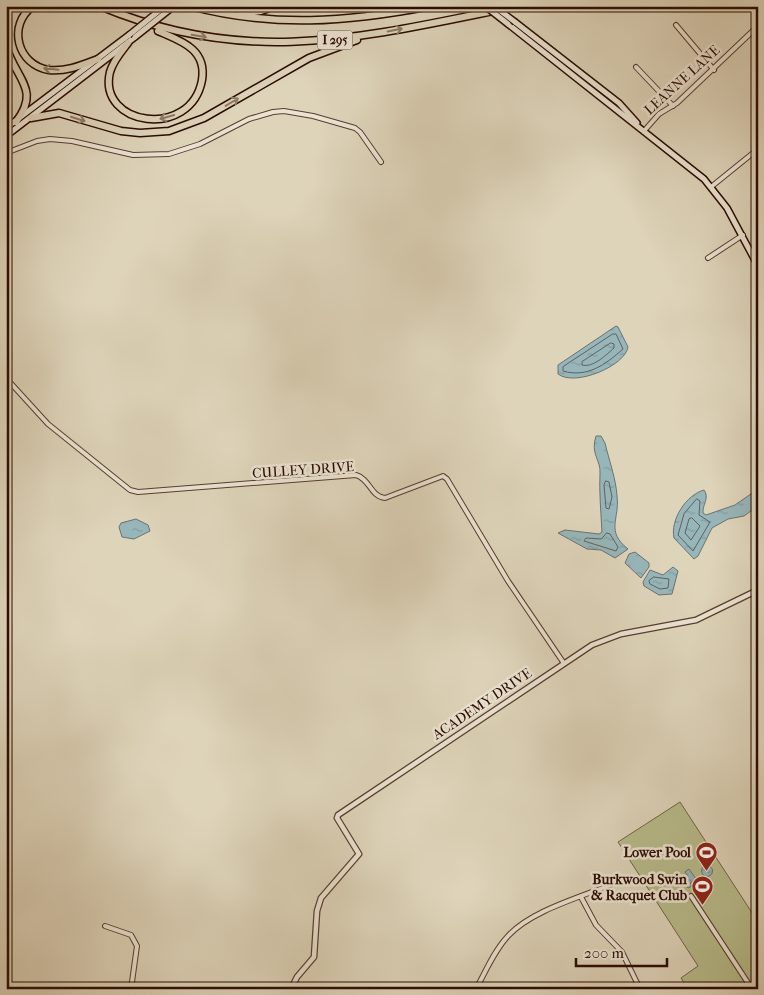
<svg xmlns="http://www.w3.org/2000/svg" width="764" height="995" viewBox="0 0 764 995" font-family="'IM FELL French Canon',serif">
<style>
.pitch{fill:#b8bb8b;stroke:#726346}
.water{fill:url(#water-ripples);stroke:#6c7270}
.lines{fill:none;stroke-linecap:round;stroke-linejoin:round}
.shore{stroke:#61605e;stroke-width:1}
.minor-casing{stroke:#583d2f;stroke-width:6}
.tertiary-casing{stroke:#583d2f;stroke-width:7}
.secondary-casing{stroke:#2b0b01;stroke-width:8}
.motorway-casing{stroke:#2b0b01;stroke-width:9}
.minor{stroke:#eae3d2;stroke-width:4}
.tertiary{stroke:#eae3d2;stroke-width:4.5}
.secondary{stroke:#eae3d2;stroke-width:5}
.motorway{stroke:#ded4ba;stroke-width:6}
.secondary-bridge-casing{stroke:#2b0b01;stroke-width:8;stroke-linecap:butt}
.secondary-bridge{stroke:#eae3d2;stroke-width:5}
.oneway{stroke:#8d7a67}
.labels{text-anchor:middle;dominant-baseline:central;stroke-width:5;stroke-linejoin:round;paint-order:stroke}
.shield{fill:#eae3d2;stroke:#644c40;stroke-width:1}
.shield-label{font-size:12px;font-weight:bold;fill:#2b0b01}
.street-label{font-size:14px;fill:#2b0b01;stroke:#eae3d2}
.poi-label{font-size:14px;font-weight:bold;fill:#2b0b01;stroke:#eae3d2;text-anchor:end}
</style>
<defs>
<pattern id="water-ripples" width="26" height="14" patternUnits="userSpaceOnUse" patternTransform="scale(1.25)"><rect width="26" height="14" fill="#97b6ba"/><path d="M2 4q2-2 4 0t4 0M15 11q2-2 4 0t4 0" fill="none" stroke="#829b9e"/></pattern>
</defs>
<rect width="100%" height="100%" fill="#ded4ba"/>
<filter id="stains"><feTurbulence type="fractalNoise" baseFrequency=".004" numOctaves="4"/><feColorMatrix values="0 0 0 0 .2 0 0 0 0 .09 0 0 0 0 .02 0 0 0 .5 -.17"/></filter>
<radialGradient id="worn" r=".72"><stop offset=".6" stop-color="#630" stop-opacity="0"/><stop offset="1" stop-color="#630" stop-opacity=".3"/></radialGradient>
<path class="pitch" d="M680,802L758,922V989H688L681,978L698,966L618,842Z"/>
<g class="water">
<path d="M616,326L618,327L628,347C625,366 575,387 558,374V365Z"/>
<path d="M596,436H601L605,443C609,460 616,479 617,496C620,519 605,531 628,549L615,558L601,550L587,549L558,533L565,530L599,534L602,532C601,512 599,492 600,473C601,460 590,454 596,436Z"/>
<path d="M758,489V506L744,516L728,519L712,528L698,556L694,559L674,538C670,520 686,495 704,490C710,498 702,505 703,513L706,515L735,505Z"/>
<path d="M136,519L148,525L150,531L134,539L122,537L119,527L121,523Z"/>
<path d="M635,552L649,563V567L641,578L625,563L629,554Z"/>
<path d="M673,567L678,571L672,594L659,595L644,586L643,582L650,570L663,575Z"/>
<circle cx="707" cy="871" r="5.5"/>
<path d="M689,869L696,879L690,883L692,886L688,888L683,880L688,876L685,872Z"/>
</g>
<g class="lines">
<g class="shore">
<path d="M613,334H616L623,349C605,365 587,378 563,371V367Z"/>
<path d="M611,343L614,344V348C606,355 593,368 582,365V362Z"/>
<path d="M606,481L609,482L612,497L609,509L606,508L604,485Z"/>
<path d="M697,499L700,501L699,515L710,522L693,551L678,535L684,514Z"/>
<path d="M692,518L700,526L691,540L685,533L689,519Z"/>
<path d="M607,533L610,534L618,547L616,551L584,541L586,538L601,539Z"/>
<path d="M654,577L669,579L668,588L660,589L650,584L649,581Z"/>
</g>
<defs>
<g id="minor">
<path d="M676,25L714,70"/>
<path d="M636,67L673,106"/>
<path d="M644,131L659,114L677,103L758,26"/>
<path d="M6,153L37,141L50,139L72,141L133,155L169,154L200,144L249,119L273,112L284,111L313,116L355,128L360,132L381,162"/>
<path d="M711,187L758,149"/>
<path d="M708,258L743,235"/>
<path d="M6,378L48,424L130,490L138,492L356,475C370,479 371,497 385,498L443,476L447,479L508,581L563,662"/>
<path d="M691,896L752,989"/>
<path d="M581,897L596,925L622,952L640,989"/>
<path d="M105,926L131,935L137,946L131,989"/>
<path d="M476,989C486,971 494,951 508,936C531,911 578,898 610,885"/>
</g>
<path id="tertiary" d="M291,989L297,977L314,957L317,911L321,898L359,854L337,818L338,815L592,645L621,634L696,620L758,590"/>
<g id="secondary">
<path d="M515,22L619,103L637,123"/>
<path d="M508,24L704,179L727,208L758,266"/>
<path d="M6,128L129,35"/>
<path d="M6,136L135,37"/>
</g>
<g id="motorway">
<path d="M33,6C7,25 17,65 49,70C66,72 82,65 98,59"/>
<path d="M100,6C249,69 368,36 518,6"/>
<path d="M190,6C274,28 347,22 431,6"/>
<path d="M362,6L401,9"/>
<path d="M240,14L261,11L275,6"/>
<path d="M128,43C121,52 113,61 110,72C97,126 191,140 202,80C207,49 181,41 158,31"/>
<path d="M6,46C16,80 41,89 16,122"/>
<path d="M31,118L59,113L121,131L140,133L169,131L204,118L309,58L357,40"/>
</g>
</defs>
<use href="#minor" class="minor-casing"/>
<use href="#tertiary" class="tertiary-casing"/>
<use href="#secondary" class="secondary-casing"/>
<use href="#motorway" class="motorway-casing"/>
<use href="#minor" class="minor"/>
<use href="#tertiary" class="tertiary"/>
<use href="#secondary" class="secondary"/>
<use href="#motorway" class="motorway"/>
<defs>
<g id="secondary-bridge">
<path d="M485,6L508,24"/>
<path d="M494,6L515,22"/>
<path d="M129,35L165,6"/>
<path d="M135,37L174,6"/>
</g>
</defs>
<use href="#secondary-bridge" class="secondary-bridge-casing"/>
<use href="#secondary-bridge" class="secondary-bridge"/>
</g>
<defs><path id="oneway-shaft" d="M-6 0H5M1.5-3L5.5 0L1.5 3" fill="none" stroke-width="1.6" stroke-linecap="round" stroke-linejoin="round" transform="scale(1.25)"/></defs>
<g class="oneway">
<use href="#oneway-shaft" transform="translate(395 30) rotate(-11)"/>
<use href="#oneway-shaft" transform="translate(199 36) rotate(10)"/>
<use href="#oneway-shaft" transform="translate(51 69) rotate(-174)"/>
<use href="#oneway-shaft" transform="translate(232 102) rotate(-31)"/>
<use href="#oneway-shaft" transform="translate(167 117) rotate(164)"/>
<use href="#oneway-shaft" transform="translate(78 119) rotate(18)"/>
</g>
<defs>
<symbol id="stadium-pin" viewBox="-11 -11 22 30"><path d="M0 17L-7.5 6A9.5 9.5 0 1 1 7.5 6Z" fill="#8f2418" stroke="#eae3d2"/><path d="M0-5a6.5 5 0 1 0 0 10a6.5 5 0 1 0 0-10ZM-3.5-1.8h7v3.6h-7Z" fill="#fff"/></symbol>
</defs>
<g fill-rule="evenodd">
<use href="#stadium-pin" x="694" y="840" width="25" height="34"/>
<use href="#stadium-pin" x="690" y="874" width="25" height="34"/>
</g>
<g class="labels">
<rect class="shield" x="317.5" y="30.5" width="35" height="19" rx="4"/>
<g class="shield-label">
<text x="335" y="40">I 295</text>
</g>
<g class="street-label">
<text transform="translate(682 80) rotate(-42)">LEANNE LANE</text>
<text transform="translate(303 470) rotate(-4)">CULLEY DRIVE</text>
<text transform="translate(482 704) rotate(-34)">ACADEMY DRIVE</text>
</g>
<g class="poi-label">
<text x="691" y="852">Lower Pool</text>
<text x="687" y="879">Burkwood Swin<tspan x="687" dy="16">&amp; Racquet Club</tspan></text>
</g>
</g>
<rect width="764" height="995" fill="none" stroke="#ded4ba" stroke-width="25"/>
<rect x="8" y="8" width="749" height="980" fill="none" stroke="#2b0b01" stroke-width="2.5"/>
<rect x="12" y="12" width="739" height="970" fill="none" stroke="#2b0b01"/>
<path d="M576 958v8h91v-8" fill="none" stroke="#2b0b01" stroke-width="2.5"/>
<text x="584" y="958" font-size="15" fill="#2b0b01" stroke="#eae3d2" stroke-width="4" paint-order="stroke">200 m</text>
<rect width="100%" height="100%" filter="url(#stains)"/>
<rect width="100%" height="100%" fill="url(#worn)"/>
</svg>
